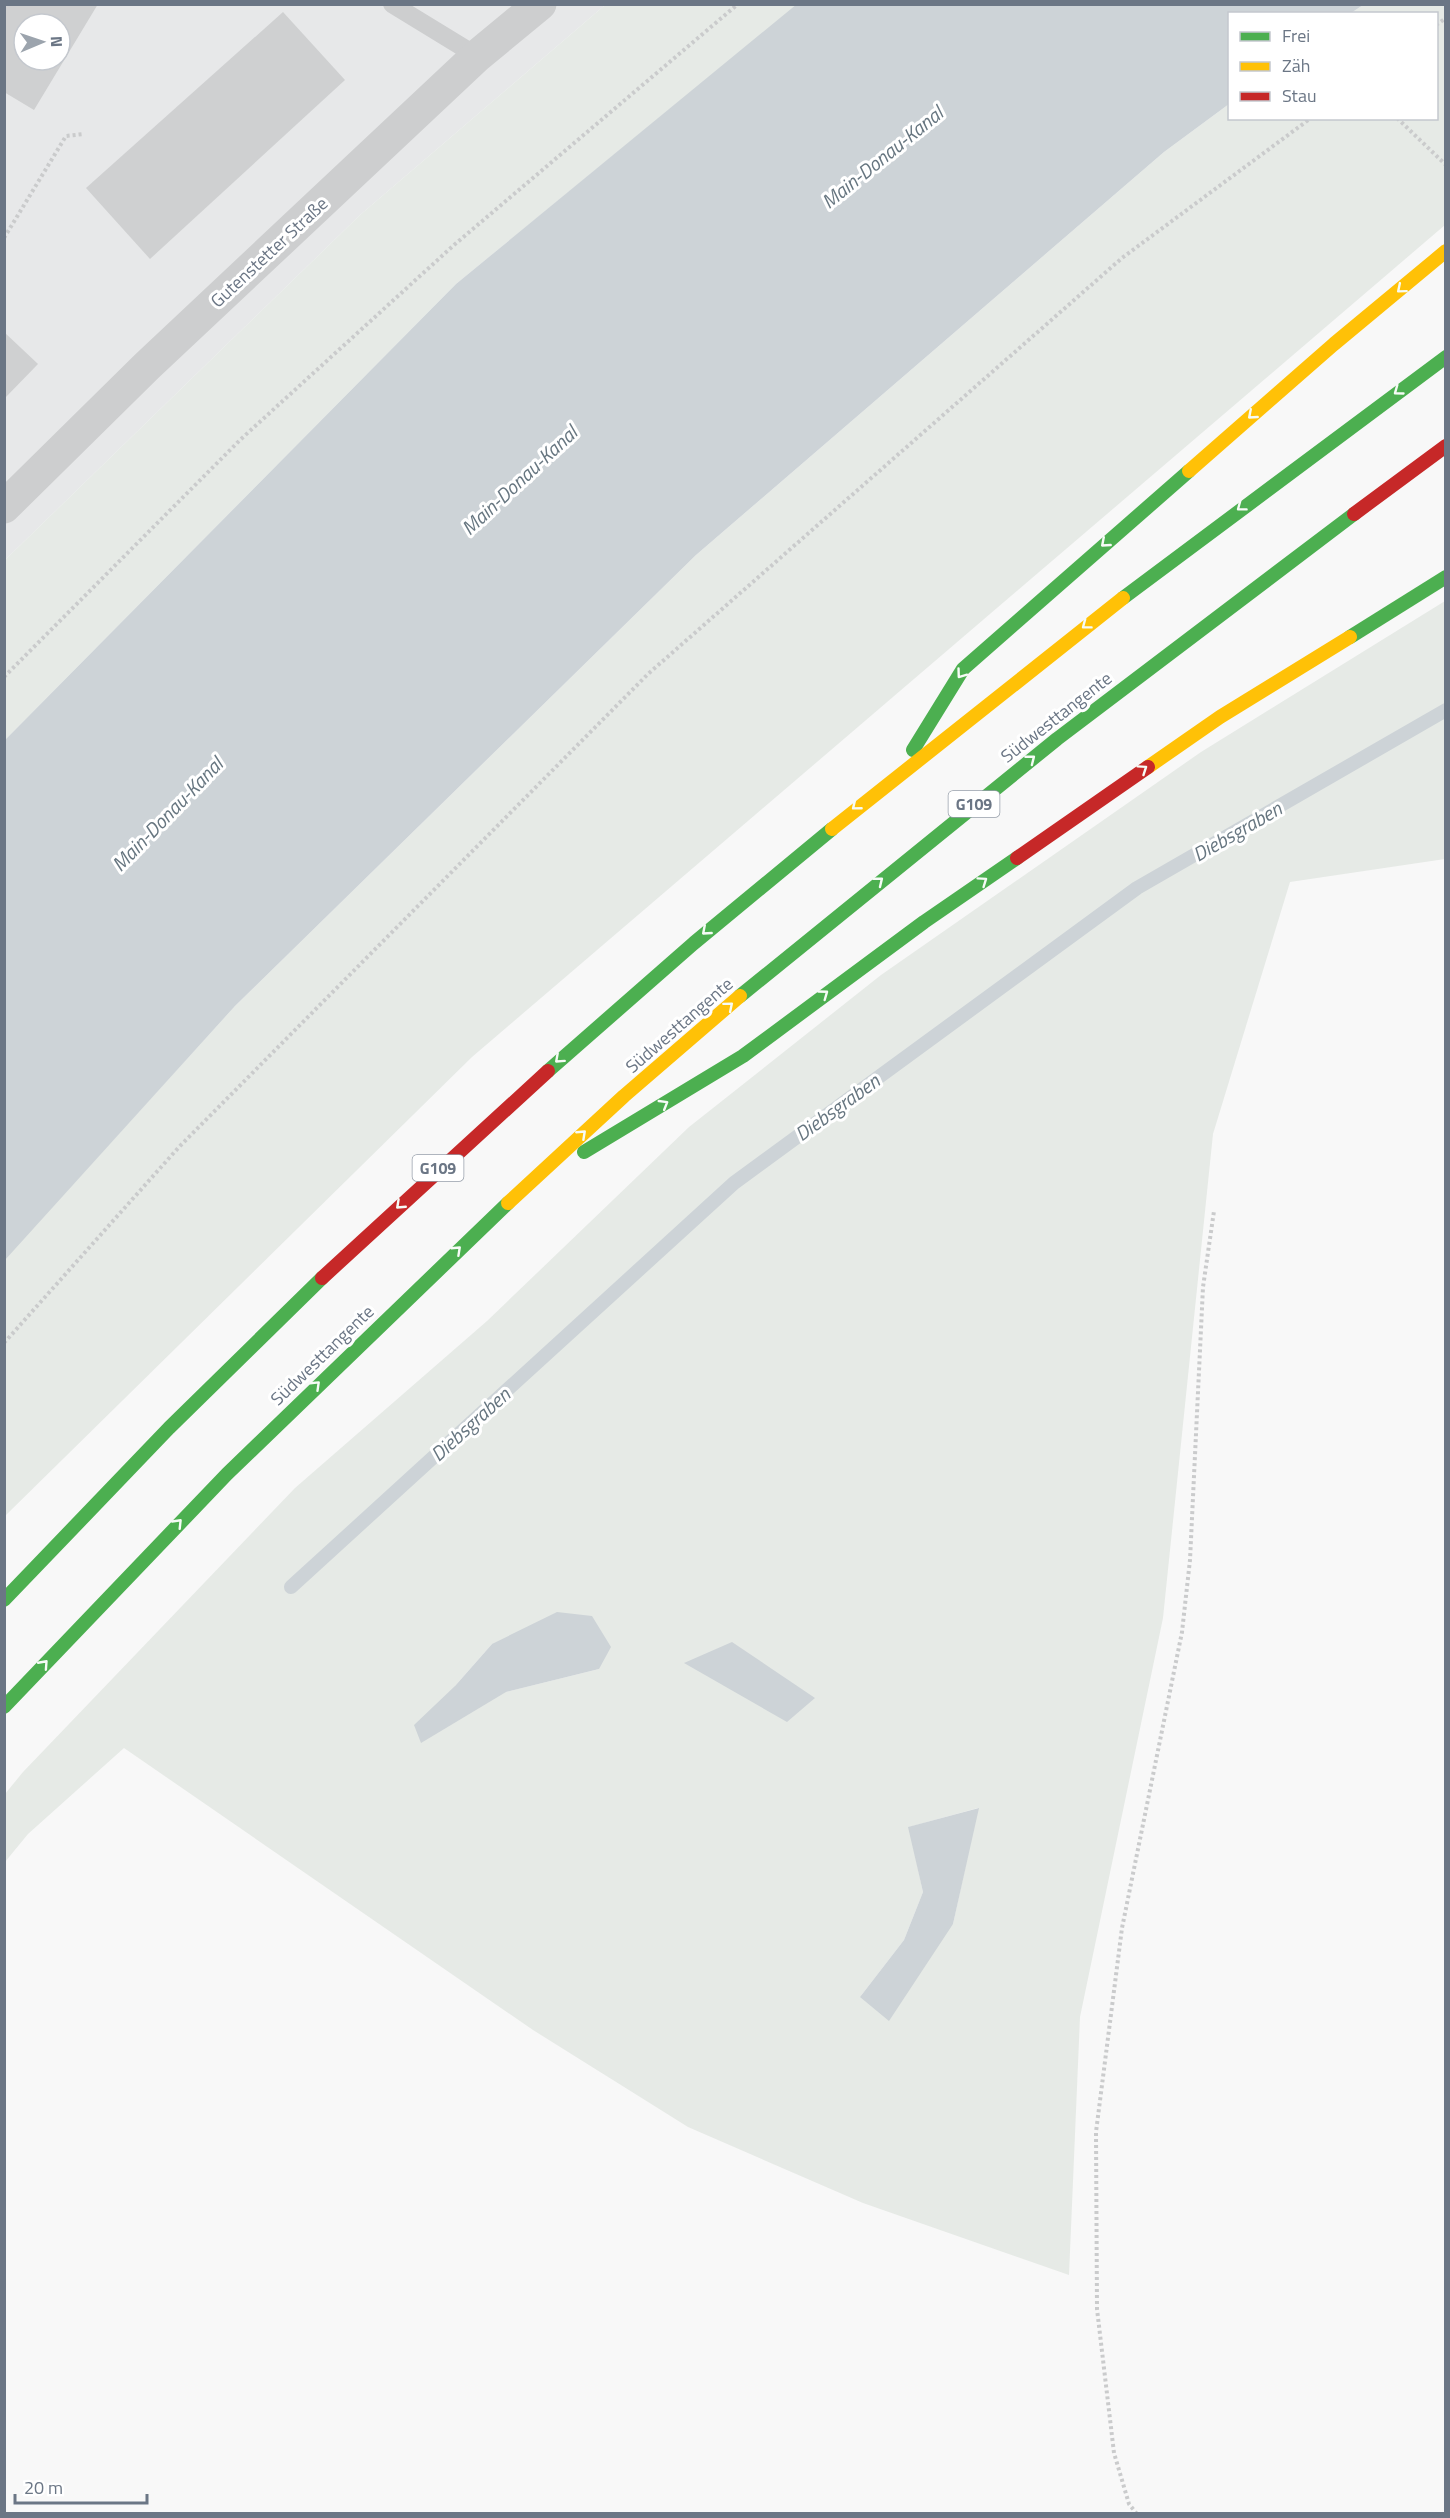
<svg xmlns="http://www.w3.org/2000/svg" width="1450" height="2518" viewBox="0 0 1450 2518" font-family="'Titillium Web',sans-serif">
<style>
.built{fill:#e7e8e9;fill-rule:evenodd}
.green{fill:#e6eae6;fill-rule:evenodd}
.water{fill:#cdd3d7}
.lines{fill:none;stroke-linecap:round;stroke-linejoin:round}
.stream{stroke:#cdd3d7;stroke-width:14}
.building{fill:#cfd0d1;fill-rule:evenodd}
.path{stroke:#cacbcc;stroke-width:4;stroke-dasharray:3 3;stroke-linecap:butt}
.lane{stroke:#cdcecf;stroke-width:18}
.street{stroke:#cdcecf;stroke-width:33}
.fast{stroke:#4caf50;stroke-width:14}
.slow{stroke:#ffc107;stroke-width:14}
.jam{stroke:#c62828;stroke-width:14}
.oneway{stroke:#f6fbf6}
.labels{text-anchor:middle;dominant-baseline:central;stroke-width:6;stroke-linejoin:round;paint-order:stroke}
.shield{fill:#fff;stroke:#979faa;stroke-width:1.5}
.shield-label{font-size:16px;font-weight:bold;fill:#6b7685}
.street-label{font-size:18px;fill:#6b7685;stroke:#fff}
.water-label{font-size:20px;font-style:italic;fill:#677680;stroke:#fff}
</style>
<rect width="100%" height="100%" fill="#f8f8f8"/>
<path class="built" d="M5,5H605L360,215L5,560ZM24,24H60V60H24Z"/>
<g class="green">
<path d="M605,5H797L456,284L5,740V560L360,215Z"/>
<path d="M1363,5H1445V225L472,1057L5,1516L4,1260L235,1006L696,555L1164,152L1229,104L1230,118H1436V14L1351,13Z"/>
<path d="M1445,601V859L1290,882L1213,1134L1163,1618L1080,2017L1069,2275L863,2203L688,2127L533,2030L124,1748L28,1834L5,1862V1794L23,1772L295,1488L487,1321L689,1127L881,975L1201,752ZM492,1644L599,1669L506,1692L455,1686ZM978,1808L953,1924L860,1997L904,1940L923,1892L909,1827Z"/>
</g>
<g class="water">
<path d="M797,4L1363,5L1351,13L1230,14L1229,104L1164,152L696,555L235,1006L5,1260V740L456,284Z"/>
<path d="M557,1612L592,1616L611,1647L599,1669L506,1692L421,1743L414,1725L455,1686L492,1644Z"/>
<path d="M732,1642L815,1698L787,1722L684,1663Z"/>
<path d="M979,1808L953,1924L889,2021L860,1997L904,1940L923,1892L908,1827Z"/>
</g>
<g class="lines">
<path class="stream" d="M291,1587L734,1183L1137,888L1446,710"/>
</g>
<g class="building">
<path d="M4,4H98L34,110L4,92ZM24,24H60V60H24Z"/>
<path d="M283,12L345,80L150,259L86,188Z"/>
<path d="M4,332L38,364L4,399Z"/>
</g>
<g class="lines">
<g class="path">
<path d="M1436,25L1446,18"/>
<path d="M1397,118L1446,165"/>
<path d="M4,238L66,136L84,134"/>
<path d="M4,677L241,439L454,245L738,4"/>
<path d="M4,1343L179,1147L648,674L1122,258L1311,118"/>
<path d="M1137,2514L1129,2504L1114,2453L1097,2309L1096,2132L1122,1928L1182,1632L1190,1560L1203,1287L1214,1211"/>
</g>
<path class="lane" d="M392,4L477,56"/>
<path class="street" d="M4,507L147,366L477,56L540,4"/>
<g class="fast">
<path d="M1123,598L1446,357"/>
<path d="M1350,637L1446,577"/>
<path d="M913,750L963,669L1189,471"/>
<path d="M740,996L1057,739L1354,514"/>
<path d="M548,1071L694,943L832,829"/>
<path d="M584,1152L743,1056L924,922L1017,858"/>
<path d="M4,1600L169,1428L322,1278"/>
<path d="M4,1707L227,1474L508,1203"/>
</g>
<g class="slow">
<path d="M1189,471L1334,344L1446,251"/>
<path d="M1148,767L1220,717L1350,637"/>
<path d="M832,829L1123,598"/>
<path d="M508,1203L624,1096L740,996"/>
</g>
<g class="jam">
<path d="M1354,514L1446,446"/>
<path d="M1017,858L1148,767"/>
<path d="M322,1278L548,1071"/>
</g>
</g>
<defs><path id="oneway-chevron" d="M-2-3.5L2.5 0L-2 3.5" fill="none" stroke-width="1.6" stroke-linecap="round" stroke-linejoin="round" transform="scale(1.5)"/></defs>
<g class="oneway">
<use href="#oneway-chevron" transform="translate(1401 289) rotate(140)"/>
<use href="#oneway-chevron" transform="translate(1398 391) rotate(144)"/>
<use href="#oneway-chevron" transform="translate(1252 415) rotate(139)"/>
<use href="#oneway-chevron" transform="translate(1241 507) rotate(143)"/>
<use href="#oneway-chevron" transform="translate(1105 543) rotate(139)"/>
<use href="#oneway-chevron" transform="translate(1086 625) rotate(143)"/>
<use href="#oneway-chevron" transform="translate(961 674) rotate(126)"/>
<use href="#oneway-chevron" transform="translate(1031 759) rotate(-38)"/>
<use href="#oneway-chevron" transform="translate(1143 769) rotate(-34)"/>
<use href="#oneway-chevron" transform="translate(856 806) rotate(141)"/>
<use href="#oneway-chevron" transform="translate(879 881) rotate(-39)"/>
<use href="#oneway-chevron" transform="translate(983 881) rotate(-35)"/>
<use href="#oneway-chevron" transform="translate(706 931) rotate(139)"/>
<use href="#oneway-chevron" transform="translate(824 994) rotate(-36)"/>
<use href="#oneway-chevron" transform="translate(729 1006) rotate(-40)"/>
<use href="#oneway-chevron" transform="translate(559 1059) rotate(138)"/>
<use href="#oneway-chevron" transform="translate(664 1104) rotate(-31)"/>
<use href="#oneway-chevron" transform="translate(582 1134) rotate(-43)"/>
<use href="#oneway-chevron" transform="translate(400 1205) rotate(137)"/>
<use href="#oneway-chevron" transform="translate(457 1250) rotate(-43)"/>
<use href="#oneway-chevron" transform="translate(316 1385) rotate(-44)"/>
<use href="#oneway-chevron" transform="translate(178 1523) rotate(-46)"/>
<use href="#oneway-chevron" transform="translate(44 1664) rotate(-48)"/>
</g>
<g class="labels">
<g class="shield">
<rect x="948.5" y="791" width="51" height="26" rx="4.5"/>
<rect x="412.5" y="1155" width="51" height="26" rx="4.5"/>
</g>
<g class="shield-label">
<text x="974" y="804">G109</text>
<text x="438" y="1168">G109</text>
</g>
<g class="street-label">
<text transform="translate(269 252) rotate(-43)">Gutenstetter Straße</text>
<text transform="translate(1056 717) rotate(-38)">Südwesttangente</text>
<text transform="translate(679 1025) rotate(-41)">Südwesttangente</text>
<text transform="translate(322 1355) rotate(-44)">Südwesttangente</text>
</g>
<g class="water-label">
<text transform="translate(882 157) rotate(-39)">Main-Donau-Kanal</text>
<text transform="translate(519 480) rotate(-43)">Main-Donau-Kanal</text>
<text transform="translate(167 814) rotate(-46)">Main-Donau-Kanal</text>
<text transform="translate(1237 831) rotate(-30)">Diebsgraben</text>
<text transform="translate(837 1107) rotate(-36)">Diebsgraben</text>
<text transform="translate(470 1424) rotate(-42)">Diebsgraben</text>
</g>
</g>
<rect width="1450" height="2518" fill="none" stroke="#6b7685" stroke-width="12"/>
<rect x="1228" y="12" width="210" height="108" fill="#ffffff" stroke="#c4c8ce" stroke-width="1.5"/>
<rect x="1240" y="32" width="30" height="9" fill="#4caf50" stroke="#c4c8ce" stroke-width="1.5"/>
<text x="1282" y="42" font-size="18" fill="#6b7685">Frei</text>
<rect x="1240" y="62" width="30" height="9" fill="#ffc107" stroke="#c4c8ce" stroke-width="1.5"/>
<text x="1282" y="72" font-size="18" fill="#6b7685">Zäh</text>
<rect x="1240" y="92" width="30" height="9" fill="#c62828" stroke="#c4c8ce" stroke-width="1.5"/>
<text x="1282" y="102" font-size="18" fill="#6b7685">Stau</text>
<g transform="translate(42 42) rotate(88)"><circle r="28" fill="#ffffff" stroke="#c4c8ce" stroke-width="1.5"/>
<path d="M0-4.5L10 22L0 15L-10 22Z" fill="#9ca4ad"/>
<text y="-9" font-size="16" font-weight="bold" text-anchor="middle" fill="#6b7685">N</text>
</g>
<path d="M15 2494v9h132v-9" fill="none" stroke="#6b7685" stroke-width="3"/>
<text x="24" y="2494" font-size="18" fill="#6b7685" stroke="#ffffff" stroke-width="4.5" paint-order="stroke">20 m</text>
</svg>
